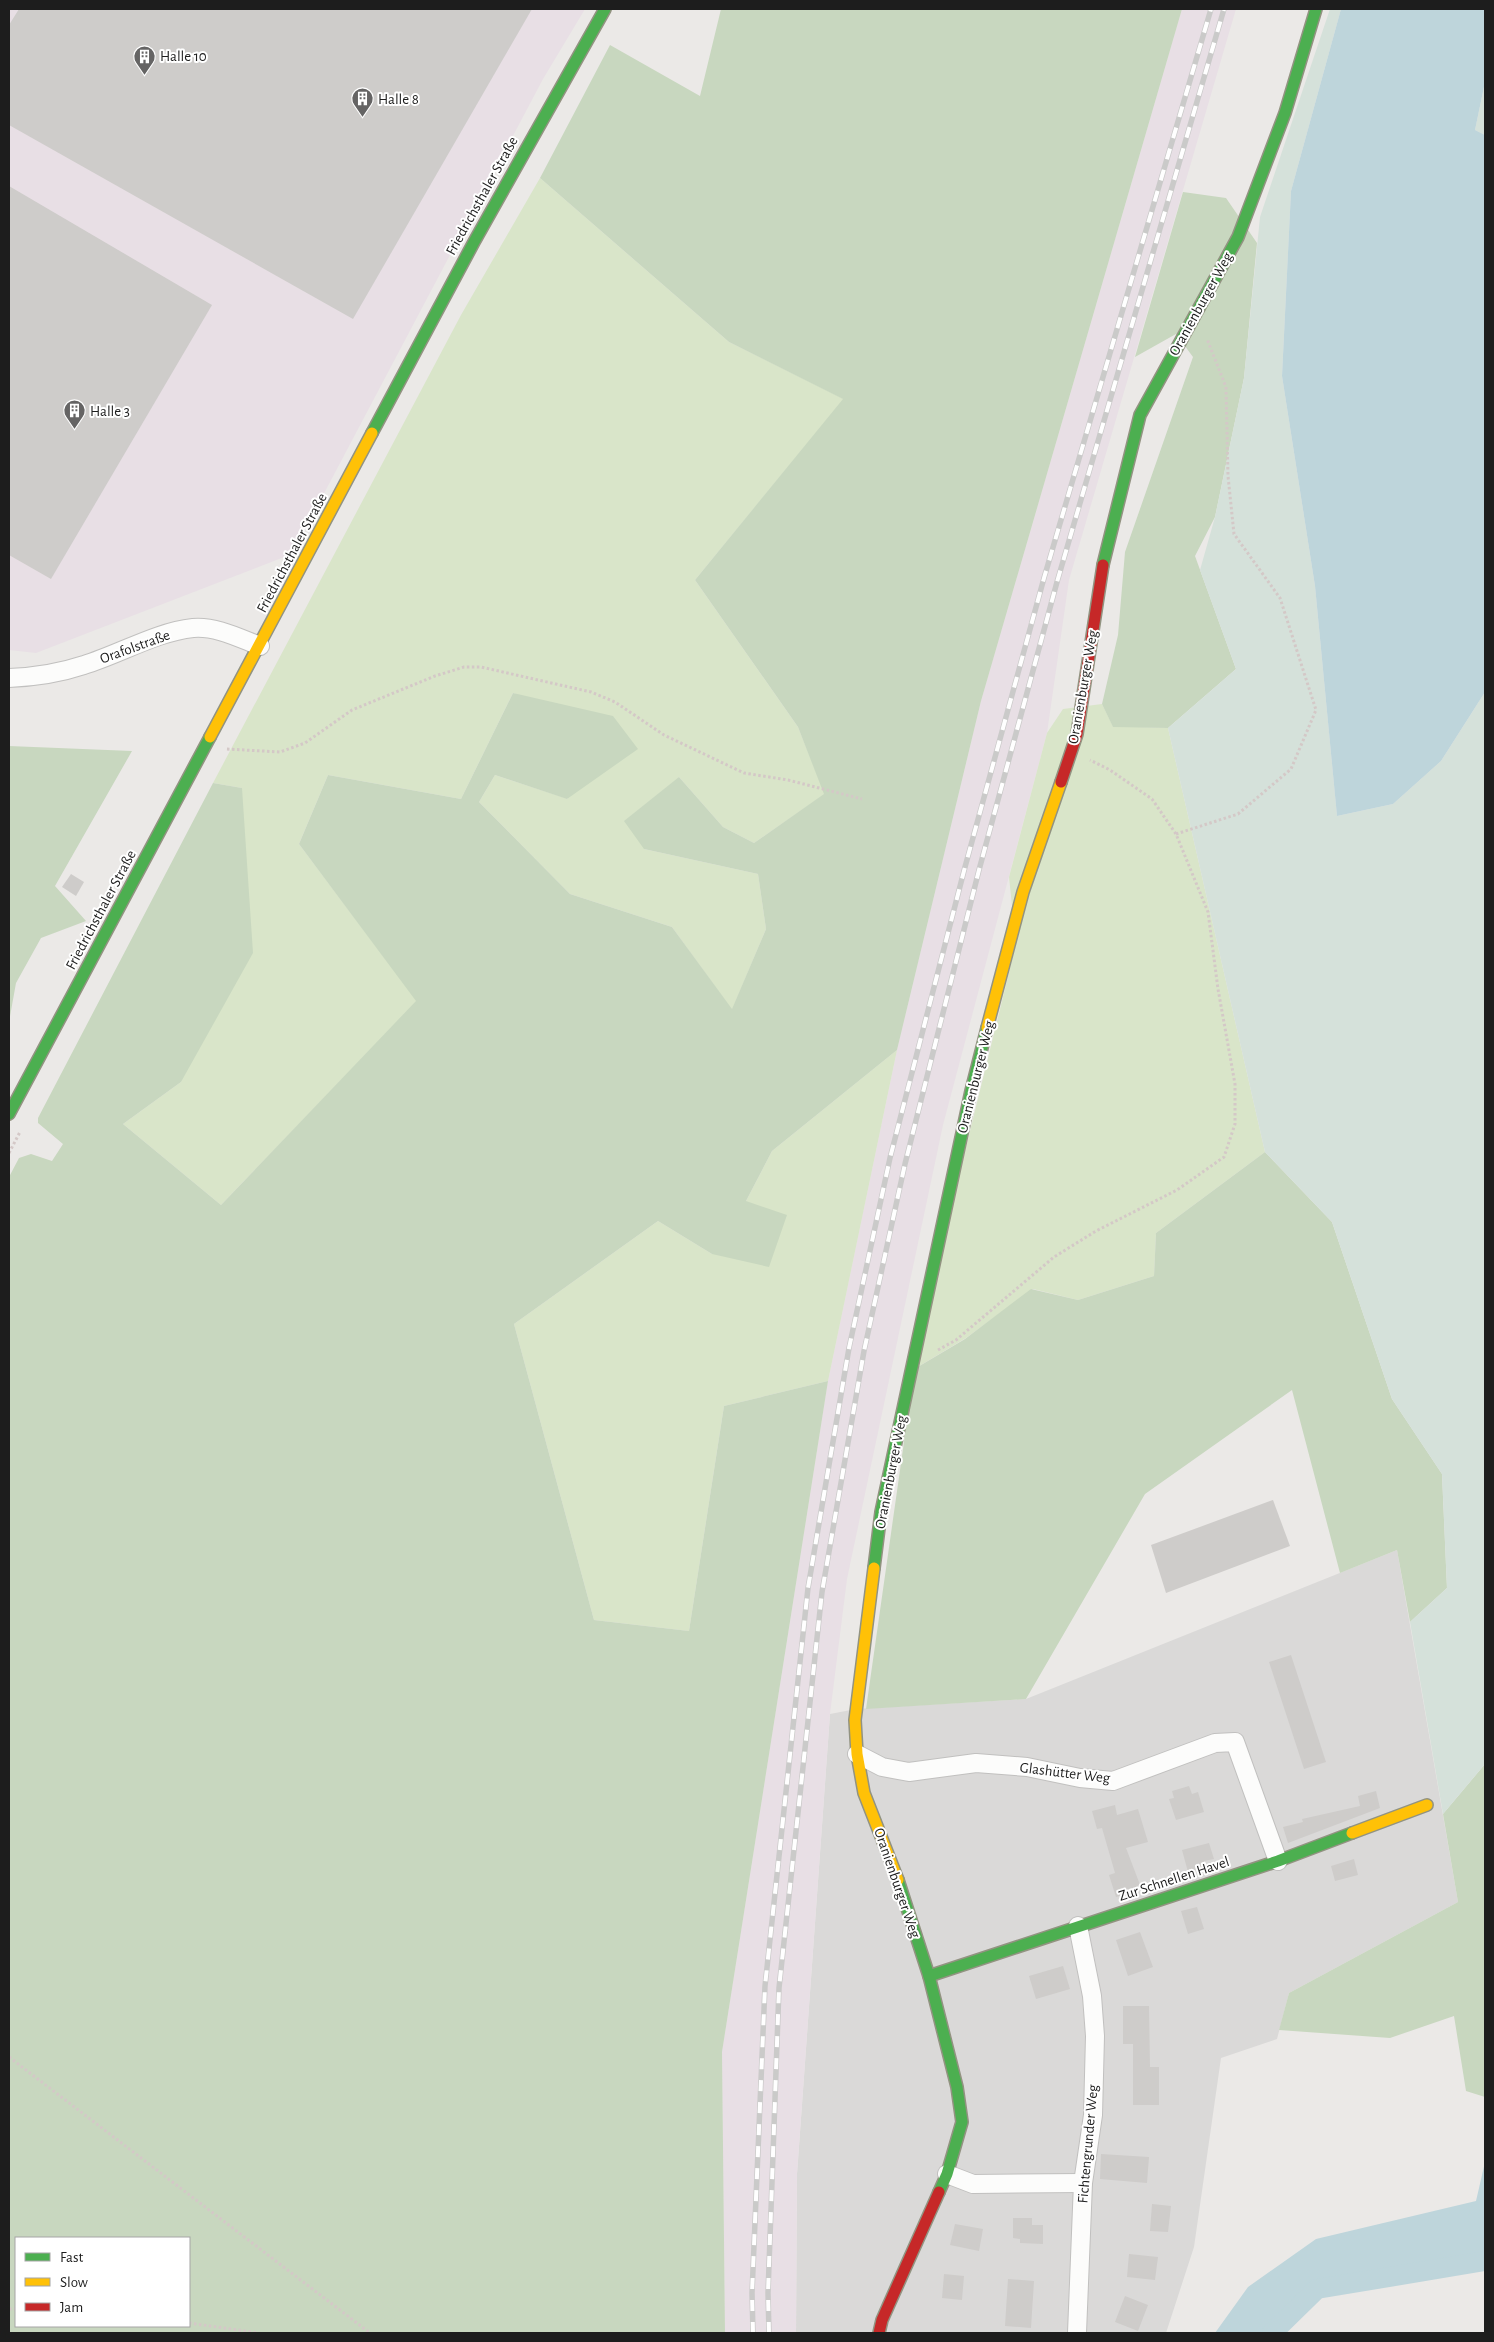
<svg xmlns="http://www.w3.org/2000/svg" width="1494" height="2342" viewBox="0 0 1494 2342" font-family="'Alegreya Sans',sans-serif">
<style>
.residential{fill:#dad9d8}
.industrial{fill:#e8dfe5}
.grass{fill:#d9e5c9}
.forest{fill:#c8d7bf;fill-rule:evenodd}
.wetland{fill:#d5e1da}
.water{fill:#bed5db}
.lines{fill:none;stroke-linecap:round;stroke-linejoin:round}
.canal{stroke:#bed5db;stroke-width:20}
.building{fill:#ceccca}
.street-casing{stroke:#c1c0bf;stroke-width:20}
.fast-casing{stroke:#929381;stroke-width:14}
.slow-casing{stroke:#929381;stroke-width:14}
.jam-casing{stroke:#929381;stroke-width:14}
.path{stroke:#d4c8c7;stroke-width:3;stroke-dasharray:2.5 2.5;stroke-linecap:butt}
.street{stroke:#fcfcfb;stroke-width:18}
.fast{stroke:#4caf50;stroke-width:11}
.slow{stroke:#ffc107;stroke-width:11}
.jam{stroke:#c62828;stroke-width:11}
.rail-casing{stroke:#cacac9;stroke-width:5.5}
.rail{stroke:#fff;stroke-width:4;stroke-dasharray:11;stroke-linecap:butt}
.labels{text-anchor:middle;dominant-baseline:central;stroke-width:4;stroke-linejoin:round;paint-order:stroke}
.poi-label{font-size:15px;fill:#1d1d1d;stroke:#fff;text-anchor:start}
.street-label{font-size:15px;fill:#1d1d1d;stroke:#fff}
</style>
<rect width="100%" height="100%" fill="#ebe9e7"/>
<path class="residential" d="M1397,1550L1458,1902L1289,1993L1277,2039L1221,2058L1194,2247L1166,2333H796L797,2174L830,1714L856,1709L1026,1699Z"/>
<g class="industrial">
<path d="M9,9H585L543,79L292,554L36,653L9,650Z"/>
<path d="M1182,9H1236L1069,580L1047,733L943,1125L847,1579L830,1714L797,2174L796,2333H725L722,2052L828,1381L897,1050L981,701Z"/>
</g>
<g class="grass">
<path d="M540,178L729,342L844,399L695,580L798,727L825,794L754,843L723,827L679,777L644,849L758,874L766,929L732,1010L672,927L570,894L479,802L495,775L568,799L527,698L513,693L461,799L328,775L299,844L417,1001L221,1205L123,1124L181,1082L242,788L213,783L461,315Z"/>
<path d="M1102,704L1113,726L1168,728L1265,1152L1156,1233L1154,1276L1078,1300L1033,1289L966,1338L911,1371L1016,944L1009,877L1047,733L1063,709Z"/>
<path d="M897,1050L828,1381L724,1406L689,1631L594,1620L514,1324L658,1221L712,1254L746,1201L772,1151Z"/>
</g>
<g class="forest">
<path d="M721,9H1182L981,701L897,1050L772,1151L746,1201L787,1215L769,1267L712,1254L658,1221L514,1324L594,1620L689,1631L724,1406L828,1381L722,2052L725,2333H9V1177L19,1158L31,1154L52,1161L63,1144L38,1123V1118L213,783L242,788L253,953L181,1082L123,1124L221,1205L416,1001L299,844L328,775L461,799L513,693L613,716L638,749L567,799L495,775L479,802L570,894L672,927L732,1009L766,929L758,874L644,849L624,821L679,777L723,827L754,843L824,794L798,727L695,580L843,399L729,342L540,178L610,45L700,96ZM189,2238V2326H16V2238Z"/>
<path d="M1183,192L1226,198L1257,243L1244,378L1215,517L1195,556L1236,669L1168,728L1113,727L1102,704L1118,635L1125,552L1193,357L1176,334L1135,357Z"/>
<path d="M9,746L132,751L55,886L86,921L41,938L16,983L9,1022Z"/>
<path d="M1265,1152L1332,1222L1392,1399L1442,1474L1447,1588L1410,1622L1397,1550L1340,1573L1292,1390L1145,1494L1026,1699L866,1709L904,1442L911,1371L965,1339L1031,1289L1078,1300L1154,1276L1156,1233Z"/>
<path d="M1485,1764V2097L1466,2091L1454,2016L1390,2038L1279,2030L1289,1993L1458,1902L1443,1814Z"/>
</g>
<g class="wetland">
<path d="M1330,9H1341L1291,191L1282,376L1315,586L1337,816L1393,804L1441,761L1485,692V1764L1443,1814L1410,1622L1447,1588L1442,1474L1392,1399L1332,1222L1265,1152L1168,728L1236,669L1200,570L1215,517L1244,378L1260,217Z"/>
<path d="M1485,82V135L1475,130Z"/>
</g>
<g class="water">
<path d="M1341,9H1485V82L1475,130L1485,135V692L1441,761L1393,804L1337,816L1315,586L1282,376L1291,191Z"/>
<path d="M1485,2162V2261L1317,2289L1272,2333H1215L1248,2287L1316,2239L1476,2201Z"/>
</g>
<g class="lines">
<path class="canal" d="M1272,2333L1317,2289L1485,2261"/>
</g>
<g class="building">
<path d="M19,9H532L353,319L9,125V25Z"/>
<path d="M9,186L212,305L51,579L9,555Z"/>
<path d="M71,874L84,882L76,896L62,887Z"/>
<path d="M1273,1500L1290,1546L1166,1593L1151,1545Z"/>
<path d="M1291,1655L1326,1762L1304,1769L1269,1662Z"/>
<path d="M1189,1786L1192,1794L1198,1792L1204,1812L1176,1820L1169,1799L1174,1798L1172,1791Z"/>
<path d="M1376,1791L1380,1808L1288,1843L1283,1827L1303,1822L1302,1819L1360,1806L1358,1796Z"/>
<path d="M1115,1805L1117,1815L1138,1809L1148,1842L1126,1848L1142,1890L1116,1897L1109,1875L1115,1873L1102,1828L1097,1829L1092,1811Z"/>
<path d="M1209,1843L1214,1859L1204,1861L1205,1867L1188,1872L1182,1850Z"/>
<path d="M1354,1859L1358,1875L1335,1881L1331,1866Z"/>
<path d="M1197,1907L1204,1929L1188,1934L1181,1911Z"/>
<path d="M1140,1932L1153,1967L1128,1976L1116,1940Z"/>
<path d="M1063,1966L1070,1989L1036,1999L1029,1976Z"/>
<path d="M1123,2006H1149L1150,2067H1159V2105H1133V2044H1123Z"/>
<path d="M1101,2154L1149,2157L1147,2183L1100,2179Z"/>
<path d="M1152,2204L1171,2206L1168,2232L1150,2231Z"/>
<path d="M1013,2218H1032V2225H1043V2244L1020,2243V2239L1013,2238Z"/>
<path d="M955,2224L983,2229L979,2251L950,2245Z"/>
<path d="M1129,2254L1158,2257L1155,2280L1127,2277Z"/>
<path d="M944,2274L964,2276L962,2300L942,2298Z"/>
<path d="M1008,2279L1034,2281L1031,2328L1005,2326Z"/>
<path d="M1125,2296L1148,2305L1138,2331L1115,2322Z"/>
</g>
<g class="lines">
<defs>
<g id="street">
<path d="M9,678C34,677 60,673 84,665C120,654 156,632 193,628C216,626 239,638 260,646"/>
<path d="M857,1754L882,1767L909,1772L976,1763L1027,1767L1080,1778L1113,1781L1215,1743L1235,1742L1278,1861"/>
<path d="M947,2174L973,2184L1083,2183"/>
<path d="M1077,2333L1083,2183L1093,2115L1095,2036L1092,1996L1078,1926"/>
</g>
<g id="fast">
<path d="M372,433L474,242L605,9"/>
<path d="M1103,565L1140,415L1238,237L1285,113L1316,9"/>
<path d="M9,1114L210,737"/>
<path d="M874,1568L881,1512L971,1091L987,1028"/>
<path d="M898,1880L929,1976L957,2087L962,2122L947,2174L939,2192"/>
<path d="M929,1976L1278,1861L1352,1833"/>
</g>
<g id="slow">
<path d="M210,737L372,433"/>
<path d="M987,1028L1023,892L1061,782"/>
<path d="M874,1568L855,1720L857,1754L864,1793L898,1880"/>
<path d="M1352,1833L1427,1805"/>
</g>
<g id="jam">
<path d="M1061,782L1077,734L1103,565"/>
<path d="M879,2333L882,2320L939,2192"/>
</g>
</defs>
<use href="#street" class="street-casing"/>
<use href="#fast" class="fast-casing"/>
<use href="#slow" class="slow-casing"/>
<use href="#jam" class="jam-casing"/>
<g class="path">
<path d="M227,749L280,752L305,743L352,710L435,676L464,667H481L591,692L615,702L664,735L744,773L788,780L862,799"/>
<path d="M1176,834L1238,814L1291,769L1316,710L1280,598L1234,534L1228,476L1226,387L1207,339"/>
<path d="M9,1153L20,1132"/>
<path d="M938,1350L956,1340L1054,1257L1096,1231L1177,1190L1224,1157L1235,1124V1084L1218,989L1208,912L1176,834L1152,799L1110,770L1090,760"/>
<path d="M9,2057L370,2333"/>
<path d="M9,2309H16"/>
<path d="M189,2323L259,2333"/>
</g>
<use href="#street" class="street"/>
<use href="#fast" class="fast"/>
<use href="#slow" class="slow"/>
<use href="#jam" class="jam"/>
<defs>
<g id="rail">
<path d="M753,2333L752,2293L765,1986L808,1588L849,1348L890,1158L965,867L1044,578L1211,9"/>
<path d="M769,2333L768,2293L779,1988L822,1592L864,1351L905,1164L979,870L1057,582L1224,9"/>
</g>
</defs>
<use href="#rail" class="rail-casing"/>
<use href="#rail" class="rail"/>
</g>
<defs>
<symbol id="building-pin" viewBox="-11 -11 22 30"><path d="M0 17L-7.5 6A9.5 9.5 0 1 1 7.5 6Z" fill="#656464" stroke="#fff"/><path d="M-4-6H4V6H1V3H-1V6H-4ZM-2.5-4.3h1.7v1.8h-1.7ZM.8-4.3h1.7v1.8H.8ZM-2.5-1h1.7V.8h-1.7ZM.8-1h1.7V.8H.8Z" fill="#fff"/></symbol>
</defs>
<g fill-rule="evenodd">
<use href="#building-pin" x="132" y="44" width="25" height="34"/>
<use href="#building-pin" x="350" y="86" width="25" height="34"/>
<use href="#building-pin" x="62" y="398" width="25" height="34"/>
</g>
<g class="labels">
<g class="poi-label">
<text x="160" y="56">Halle 10</text>
<text x="378" y="99">Halle 8</text>
<text x="90" y="411">Halle 3</text>
</g>
<g class="street-label">
<text transform="translate(482 196) rotate(-61)">Friedrichsthaler Straße</text>
<text transform="translate(1201 304) rotate(-61)">Oranienburger Weg</text>
<text transform="translate(292 553) rotate(-62)">Friedrichsthaler Straße</text>
<text transform="translate(135 647) rotate(-20)">Orafolstraße</text>
<text transform="translate(1083 687) rotate(-80)">Oranienburger Weg</text>
<text transform="translate(101 910) rotate(-62)">Friedrichsthaler Straße</text>
<text transform="translate(976 1077) rotate(-76)">Oranienburger Weg</text>
<text transform="translate(891 1472) rotate(-79)">Oranienburger Weg</text>
<text transform="translate(1065 1773) rotate(7)">Glashütter Weg</text>
<text transform="translate(1174 1879) rotate(-18)">Zur Schnellen Havel</text>
<text transform="translate(897 1883) rotate(71)">Oranienburger Weg</text>
<text transform="translate(1088 2144) rotate(-85)">Fichtengrunder Weg</text>
</g>
</g>
<rect width="1494" height="2342" fill="none" stroke="#1d1d1d" stroke-width="20"/>
<rect x="15" y="2237" width="175" height="90" fill="#ffffff" stroke="#a5a5a5"/>
<rect x="25" y="2253" width="25" height="8" fill="#4caf50" stroke="#a5a5a5"/>
<text x="60" y="2262" font-size="15" fill="#1d1d1d">Fast</text>
<rect x="25" y="2278" width="25" height="8" fill="#ffc107" stroke="#a5a5a5"/>
<text x="60" y="2287" font-size="15" fill="#1d1d1d">Slow</text>
<rect x="25" y="2303" width="25" height="8" fill="#c62828" stroke="#a5a5a5"/>
<text x="60" y="2312" font-size="15" fill="#1d1d1d">Jam</text>
</svg>
